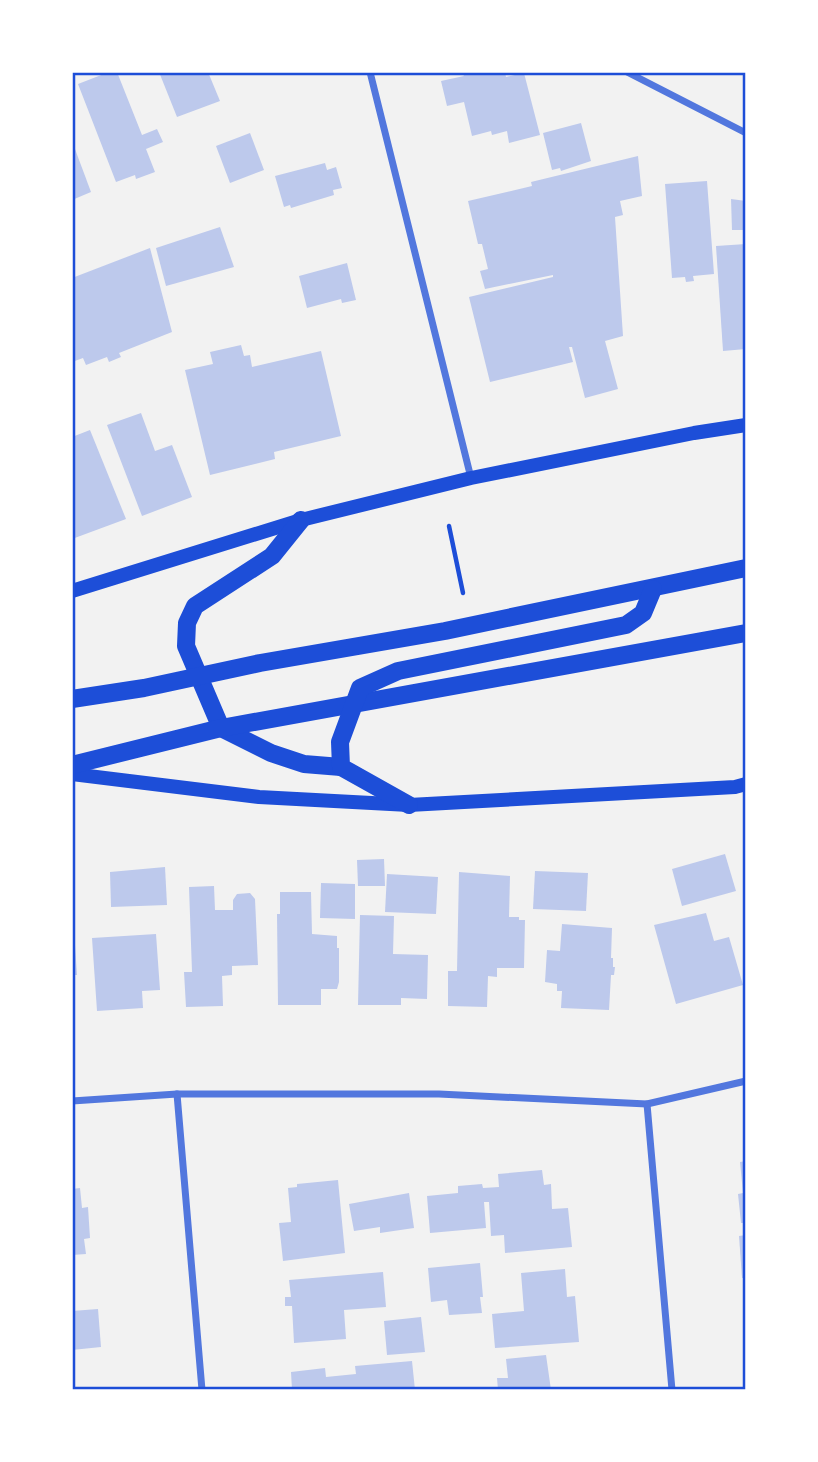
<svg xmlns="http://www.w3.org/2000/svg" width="818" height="1462" viewBox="0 0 818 1462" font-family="'DejaVu Sans',sans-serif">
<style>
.building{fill:#bdc9ec}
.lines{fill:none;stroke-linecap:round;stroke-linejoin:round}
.path{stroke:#1d4ed8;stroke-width:4.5}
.minor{stroke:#5277de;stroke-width:7}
.secondary{stroke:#1d4ed8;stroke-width:14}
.primary{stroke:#1d4ed8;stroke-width:18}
.neatline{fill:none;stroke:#1d4ed8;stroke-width:2.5}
</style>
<rect width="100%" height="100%" fill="#f2f2f2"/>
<g class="building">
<path d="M109,72H117L142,135L157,129L163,142L146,149L155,172L136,179L135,175L116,182L78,84Z"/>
<path d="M159,72H208L220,101L177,117Z"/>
<path d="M468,72H495V74L505,72L506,77L524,73L540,135L509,143L507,131L492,135L491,131L472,136L464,102L447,106L441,81L464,76L462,73Z"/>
<path d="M581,123L591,161L561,171L560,168L552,170L543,133Z"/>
<path d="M250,133L264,170L230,183L216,146Z"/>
<path d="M72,141L91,192L72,200Z"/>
<path d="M638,156L642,196L620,201L623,215L615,217L623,336L605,341L618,389L585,398L572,347H569L573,362L490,382L469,297L553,277V275L485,289L480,271L488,269L482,244H478L468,201L532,186L531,182Z"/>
<path d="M325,163L327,170L336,167L342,188L333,190L334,195L291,208L290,205L284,207L275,176Z"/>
<path d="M707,181L714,274L693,276L694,281L686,282L685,277L672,278L665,184Z"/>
<path d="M731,199L746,201V230H732Z"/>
<path d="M220,227L234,267L166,286L156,248Z"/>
<path d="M746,244V349L723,351L716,246Z"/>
<path d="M150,248L172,332L119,353L121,357L109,362L107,357L86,365L83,358L72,362V278Z"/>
<path d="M347,263L356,300L342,303L341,299L307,308L299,276Z"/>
<path d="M241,345L244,356L250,355L252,367L321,351L341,436L274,452L275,459L210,475L185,370L213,364L210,352Z"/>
<path d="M141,413L155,451L172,445L192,497L142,516L107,425Z"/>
<path d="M90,430L126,519L72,539V437Z"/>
<path d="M725,854L736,891L682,906L672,869Z"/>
<path d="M384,859L385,886H358L357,860Z"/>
<path d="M165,867L167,905L111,907L110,872Z"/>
<path d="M535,871L588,873L586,911L533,909Z"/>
<path d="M459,872L510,876L509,917H519V920H525L524,968H497V977L488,976L487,1007L448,1006V971H457Z"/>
<path d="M387,874L438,877L436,914L385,912Z"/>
<path d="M321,883L355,884V919L320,918Z"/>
<path d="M214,886L215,910H233V900L237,894L250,893L255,899L258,965L232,966V975L222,976L223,1006L186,1007L184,972H192L189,887Z"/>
<path d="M280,892H311L312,934L337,936V948H339V982L337,989H321V1005H278L277,914H280Z"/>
<path d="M706,913L714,941L729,937L743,985L676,1004L654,925Z"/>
<path d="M360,915L394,916L393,954L428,955L427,999L401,998V1005H358Z"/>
<path d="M562,924L612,928L611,958H613V967H615L614,975H611L609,1010L561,1008L562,991H557V984L545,982L547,950L560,951Z"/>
<path d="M72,930H74L77,975H72Z"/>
<path d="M156,934L160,990L142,991L143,1008L97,1011L92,938Z"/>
<path d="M746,1161V1223H741L738,1194L743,1193L740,1162Z"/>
<path d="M542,1170L544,1185L551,1184L552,1209L568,1208L572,1247L505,1253L504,1235L491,1236L489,1202H484L486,1228L430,1233L427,1196L458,1193V1186L482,1184L483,1188L499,1187L498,1174Z"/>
<path d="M338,1180L345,1253L283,1261L279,1223L291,1222L288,1188L297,1187V1184Z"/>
<path d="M80,1188L82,1208L88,1207L90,1238L84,1239L86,1254L72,1255V1189Z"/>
<path d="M409,1193L414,1228L380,1233V1227L354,1231L349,1204Z"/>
<path d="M746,1235V1278H742L739,1236Z"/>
<path d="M480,1263L483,1297H480L482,1313L449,1315L447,1300L431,1302L428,1268Z"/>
<path d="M565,1269L567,1297L575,1296L579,1342L495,1348L492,1314L524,1311L521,1273Z"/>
<path d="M383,1272L386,1307L344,1310L346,1339L294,1343L292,1306H285V1297H291L289,1280Z"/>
<path d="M98,1309L101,1347L72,1350V1311Z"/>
<path d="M421,1317L425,1352L387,1355L384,1321Z"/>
<path d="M546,1355L551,1390H498L497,1378H508L506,1359Z"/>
<path d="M412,1361L415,1390H292L291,1372L325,1368L326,1377L356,1374L355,1366Z"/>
</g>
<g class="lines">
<path class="path" d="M449,526L463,593"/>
<g class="minor">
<path d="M370,72L471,478"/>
<path d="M627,72L746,133"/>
<path d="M177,1094L202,1390"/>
<path d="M72,1101L177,1094H439L647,1104L746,1081"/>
<path d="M647,1104L672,1390"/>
</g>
<g class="secondary">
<path d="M72,591L301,520L471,478L694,433L746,425"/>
<path d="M72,774L259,797L409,805L735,787L746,784"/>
</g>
<g class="primary">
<path d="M301,520L272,556L195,606L187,623L186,646L221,728L271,753L304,764L341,767"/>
<path d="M72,699L144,688L260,663L445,631L746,568"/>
<path d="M72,765L221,728L746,633"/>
<path d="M409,805L341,767L340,742L360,688L398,671L626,625L643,613L653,589"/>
</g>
</g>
<rect width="818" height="1462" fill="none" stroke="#ffffff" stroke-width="147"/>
<rect x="74" y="74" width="670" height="1314" class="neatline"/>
</svg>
